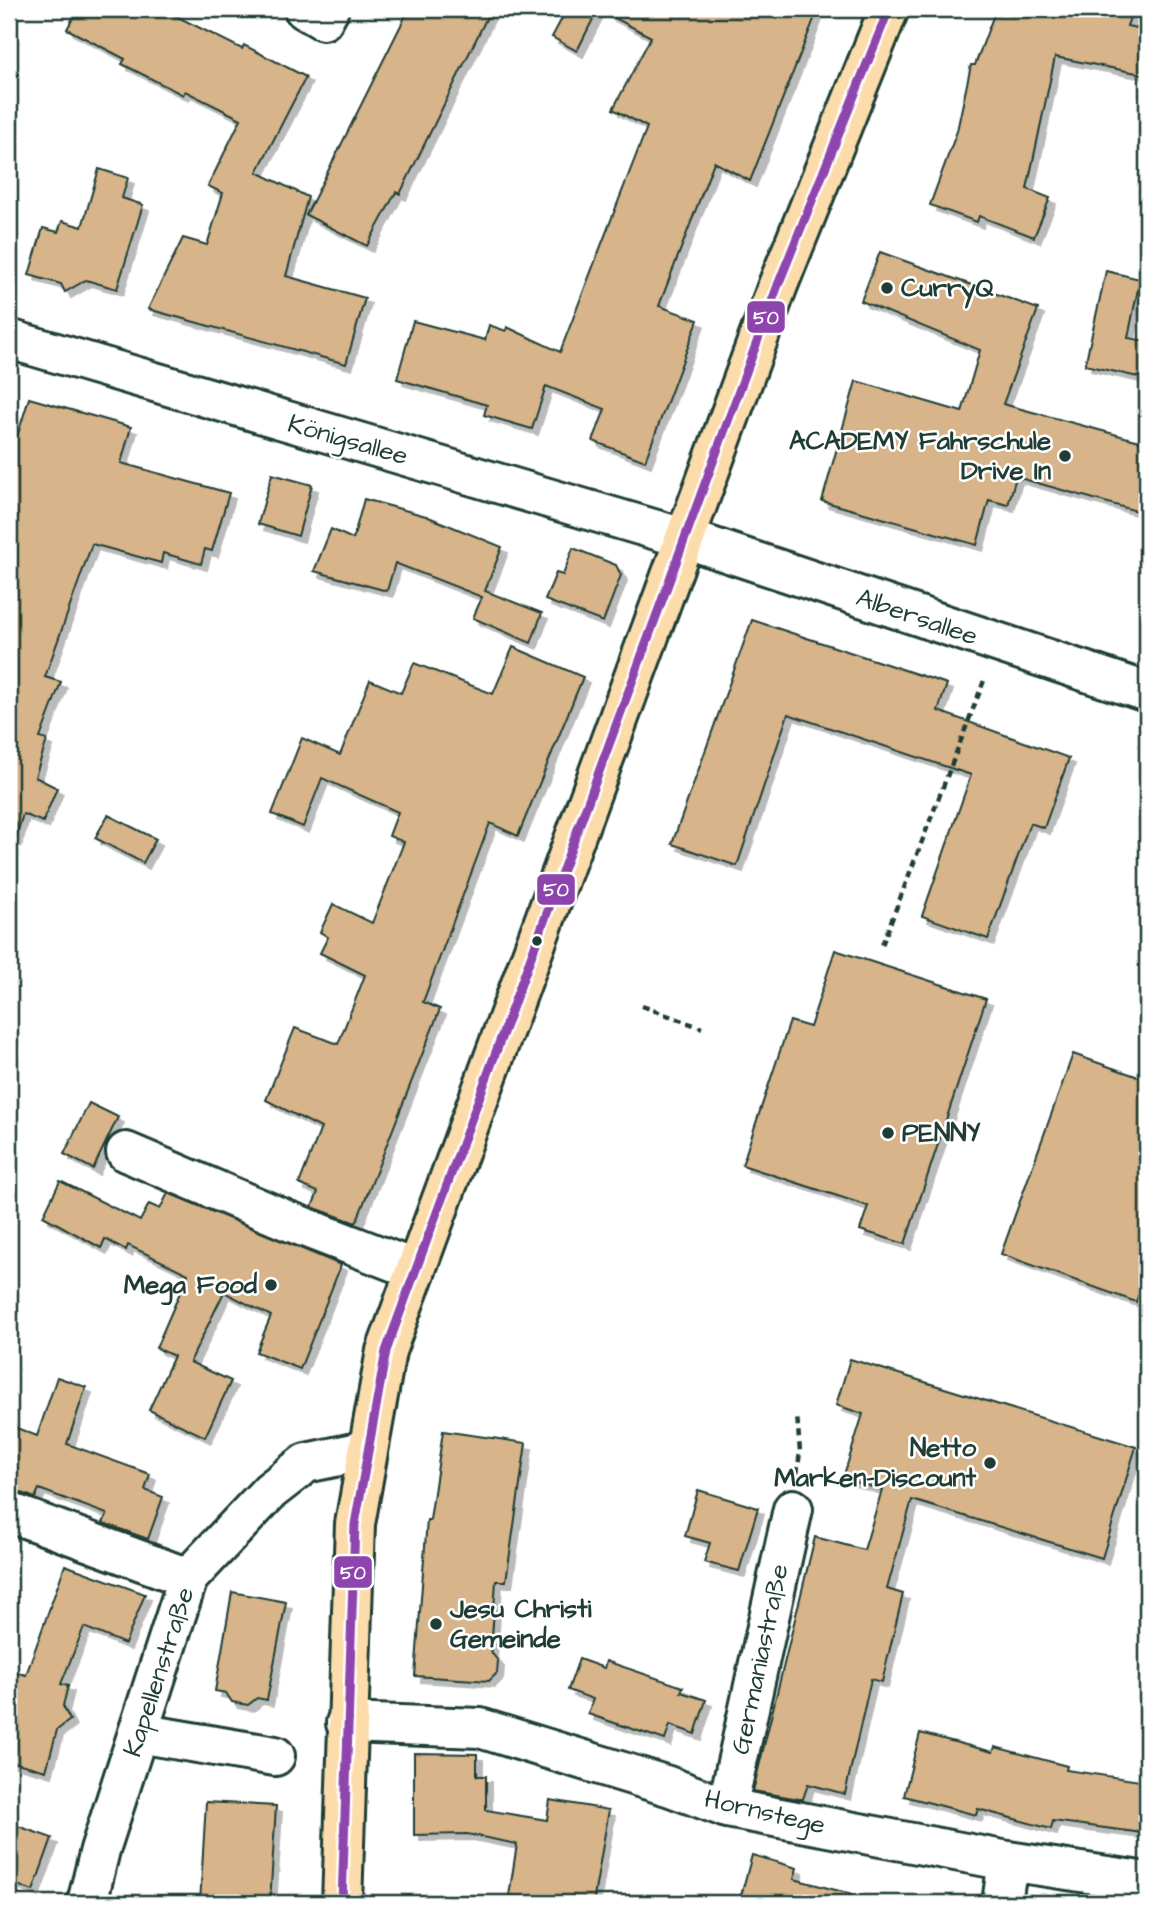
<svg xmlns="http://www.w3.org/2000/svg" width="1156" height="1912" viewBox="0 0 1156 1912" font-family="'Architects Daughter',sans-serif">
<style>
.building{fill:#d7b489;stroke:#1f3d34;stroke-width:2;filter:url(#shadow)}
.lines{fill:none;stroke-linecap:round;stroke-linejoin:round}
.minor-casing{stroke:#1f3d34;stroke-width:44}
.major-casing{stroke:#1f3d34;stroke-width:44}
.path{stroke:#1f3d34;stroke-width:4.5;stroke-dasharray:7 5;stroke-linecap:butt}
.minor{stroke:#fff;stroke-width:38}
.major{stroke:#fddcac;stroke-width:38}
.bus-1-casing{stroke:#fff;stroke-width:14}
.bus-1{stroke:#8e44ad;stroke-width:9}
.poi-dot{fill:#1f3d34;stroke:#fff;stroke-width:2.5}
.labels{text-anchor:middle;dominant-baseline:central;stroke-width:5;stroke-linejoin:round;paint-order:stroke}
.poi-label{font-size:26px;font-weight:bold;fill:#1f3d34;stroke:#fff;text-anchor:start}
.street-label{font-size:26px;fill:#1f3d34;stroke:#fff}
.line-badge{stroke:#fff;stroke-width:2.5}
.badge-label{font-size:19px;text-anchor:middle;font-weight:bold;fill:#fff}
</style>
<defs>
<filter id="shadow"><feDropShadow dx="6" dy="6" stdDeviation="0" flood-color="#0004"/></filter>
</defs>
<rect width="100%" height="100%" fill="#fff"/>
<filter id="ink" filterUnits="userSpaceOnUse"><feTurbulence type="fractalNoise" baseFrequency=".0143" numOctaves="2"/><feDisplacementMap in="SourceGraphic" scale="14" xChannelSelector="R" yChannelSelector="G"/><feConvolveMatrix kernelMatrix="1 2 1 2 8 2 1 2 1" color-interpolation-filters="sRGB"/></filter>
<g filter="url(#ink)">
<g class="building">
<path d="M78,9H162L242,49L244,45L306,77L257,172L308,197L286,276L365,298L346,364L148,309L183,238L207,245L223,193L208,186L241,119L185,91L183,95L122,64L125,59L67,29Z"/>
<path d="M409,9H491L400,194L396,192L367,246L306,215Z"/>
<path d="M567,9H818L750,181L714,162L659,306L698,320L645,461L593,441L605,409L546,386L532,429L484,415L487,405L397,379L413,321L485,340L489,325L506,331L507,327L560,352L647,127L613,109L651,37L598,9L577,51L552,37Z"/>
<path d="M996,9H1133L1127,26L1147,30V75L1055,57L1027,189L1050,198L1034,237L979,216L977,222L930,205L957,131L971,65H975Z"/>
<path d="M99,169L128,178L122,198L143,205L117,289L86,280L65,292L61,284L29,275L43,228L58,232L62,221L82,227Z"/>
<path d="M880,252L1038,309L1003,404L1147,443V514L1016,477L1008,505L989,500L977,545L822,501L856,381L962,412L980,350L861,301Z"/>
<path d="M1106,271L1140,279L1128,338L1147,341V379L1085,365Z"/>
<path d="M29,398L131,427L121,463L229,493L212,551L205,549L201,564L163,553L161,563L92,544L45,677L61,682L40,738L47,740L35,777L57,788L43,822L23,814L15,840L9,839V435L17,437Z"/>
<path d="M272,474L312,485L298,536L258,524Z"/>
<path d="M364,499L426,516L502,547L485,591L542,613L531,643L473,618L482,597L395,563L387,591L314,571L331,529L353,539Z"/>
<path d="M573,548L616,565L621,575L603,622L545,600L556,573L563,575Z"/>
<path d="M752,620L947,684L938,711L1069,758L1044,828L1030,823L988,939L922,916L971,775L788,714L737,866L672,844Z"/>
<path d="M513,647L583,677L518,836L490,823L423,1002L440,1009L356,1223L312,1207L318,1192L299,1184L321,1128L266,1100L295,1028L338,1044L365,975L320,953L328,937L320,932L333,904L372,923L404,842L389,836L398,812L322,778L303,827L272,814L302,738L340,755L370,680L401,693L414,663L493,694Z"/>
<path d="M108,815L156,839L143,863L95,838Z"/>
<path d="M835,950L986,999L905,1244L860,1230L868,1206L742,1165L790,1021L810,1027Z"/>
<path d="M1073,1054L1147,1080V1269L1136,1302L1001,1254Z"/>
<path d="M89,1103L118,1117L93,1169L64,1154Z"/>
<path d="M60,1181L140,1221L149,1204L160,1209L168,1193L341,1265L300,1369L256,1352L271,1316L224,1292L190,1362L231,1381L205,1437L149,1410L174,1356L156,1348L188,1274L128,1245L126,1250L105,1239L101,1248L43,1216Z"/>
<path d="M850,1359L1136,1447L1102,1558L912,1500L887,1589L903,1594L882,1682L871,1679L845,1794L808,1784L803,1799H799L753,1791L815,1537L864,1550L882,1490L843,1478L863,1414L836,1405Z"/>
<path d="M57,1377L86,1387L67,1444L150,1474L145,1490L163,1497L148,1539L103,1523L107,1514L39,1489L35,1498L9,1488V1425L37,1436Z"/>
<path d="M443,1431L526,1443L506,1581H496L491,1652L498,1661L497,1673L489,1681L415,1676L427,1520H430Z"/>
<path d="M698,1490L758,1508L739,1571L704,1562L710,1543L685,1536Z"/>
<path d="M65,1565L145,1594L125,1644L84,1627L61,1684L68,1686L63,1706L70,1720L57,1730L46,1771L9,1761V1695L15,1672L26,1675Z"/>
<path d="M232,1592L286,1602L267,1700L257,1698L248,1705L232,1702L226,1693L215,1691Z"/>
<path d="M579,1659L604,1668L606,1661L683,1687L681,1692L706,1700L695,1734L670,1725L665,1740L588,1714L593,1699L568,1690Z"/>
<path d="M920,1733L993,1752L995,1747L1067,1766L1066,1770L1147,1782L1143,1833L1053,1821L1051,1829L978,1809L976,1815L904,1796Z"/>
<path d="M414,1753L477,1754V1776H486V1810L547,1820L550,1800L609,1810L593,1903H562L509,1896L517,1844L467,1834L414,1835Z"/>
<path d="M206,1802L276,1806L270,1903H200Z"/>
<path d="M9,1823L52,1838L33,1891L9,1882Z"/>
<path d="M752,1855L797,1868L794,1879L851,1894L850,1903H739Z"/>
</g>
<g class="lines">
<defs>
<g id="minor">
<path d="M304,9L323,20L329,9"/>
<path d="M9,339L687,539L1147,692"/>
<path d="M126,1152L286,1220L416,1270"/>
<path d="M9,1512L188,1578"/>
<path d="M346,1723L480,1728L668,1786L727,1808L1008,1861L1147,1882"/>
<path d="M138,1733L275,1756"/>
<path d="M727,1808L793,1509"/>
<path d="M87,1903L100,1850L188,1578L270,1491L306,1463L368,1450"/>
<path d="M1002,1903L1008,1861"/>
</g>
<path id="major" d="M342,1903L355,1524L386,1351L778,285L889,9"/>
</defs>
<use href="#minor" class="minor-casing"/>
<use href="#major" class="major-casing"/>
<g class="path">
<path d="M882,945L985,678"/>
<path d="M642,1006L702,1028"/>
<path d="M797,1474L800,1452L797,1415"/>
</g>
<use href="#minor" class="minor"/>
<use href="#major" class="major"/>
<defs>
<path id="bus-1" d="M342,1903L355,1524L386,1351L778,285L889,9"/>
</defs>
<use href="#bus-1" class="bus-1-casing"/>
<use href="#bus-1" class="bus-1"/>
</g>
</g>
<g class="poi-dot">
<circle cx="887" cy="288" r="7"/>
<circle cx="1065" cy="456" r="7"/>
<circle cx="537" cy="941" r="6"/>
<circle cx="888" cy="1133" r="7"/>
<circle cx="271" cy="1285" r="7"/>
<circle cx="990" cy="1463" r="7"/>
<circle cx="436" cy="1624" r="7"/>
</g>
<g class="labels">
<g class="poi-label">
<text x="901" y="288">CurryQ</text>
<text x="1051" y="441" text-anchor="end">ACADEMY Fahrschule<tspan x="1051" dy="30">Drive In</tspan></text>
<text x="902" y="1133">PENNY</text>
<text x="257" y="1285" text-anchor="end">Mega Food</text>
<text x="976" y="1448" text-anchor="end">Netto<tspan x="976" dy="30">Marken-Discount</tspan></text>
<text x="450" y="1609">Jesu Christi<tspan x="450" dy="30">Gemeinde</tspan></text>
</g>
<g class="street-label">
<text transform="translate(348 440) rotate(16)">Königsallee</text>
<text transform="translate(917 617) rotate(19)">Albersallee</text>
<text transform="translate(760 1659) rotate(-78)">Germaniastraße</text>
<text transform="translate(159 1672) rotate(-72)">Kapellenstraße</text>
<text transform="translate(765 1812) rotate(13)">Hornstege</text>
</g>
</g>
<g class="line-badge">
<rect x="746" y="300" width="40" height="34" rx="7" fill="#8e44ad"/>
<rect x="536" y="873" width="40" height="33" rx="7" fill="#8e44ad"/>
<rect x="333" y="1555" width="40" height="34" rx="7" fill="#8e44ad"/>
</g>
<g class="badge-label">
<text x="766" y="324">50</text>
<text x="556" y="896">50</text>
<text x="353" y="1579">50</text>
</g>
<rect width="1156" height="1912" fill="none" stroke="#fff" stroke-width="35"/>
<rect x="18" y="18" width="1121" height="1877" fill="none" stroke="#1f3d34" stroke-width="2.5" filter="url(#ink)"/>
</svg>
